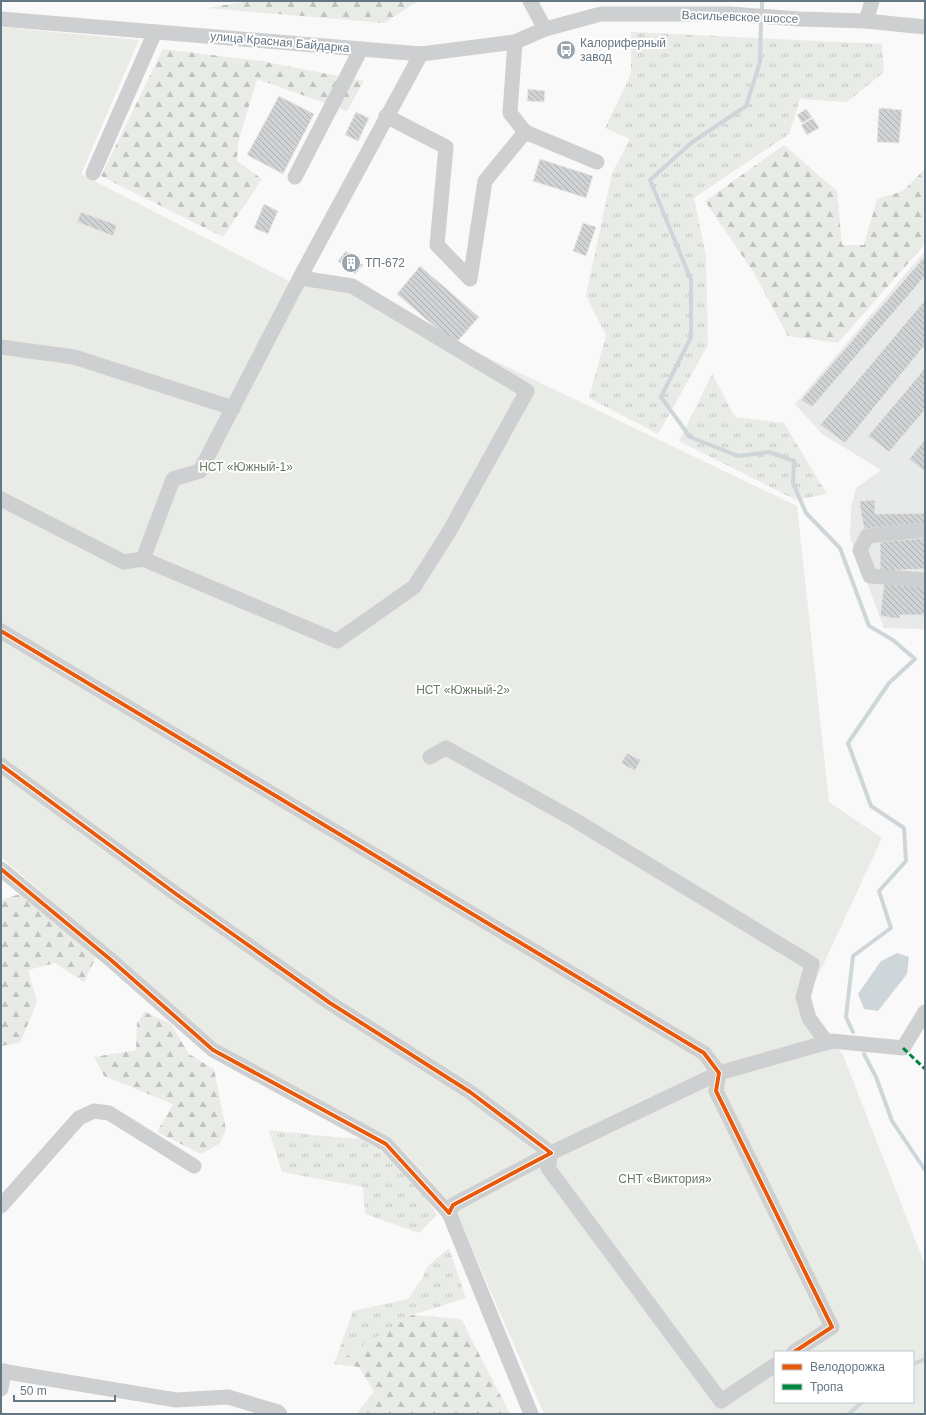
<svg xmlns="http://www.w3.org/2000/svg" width="926" height="1415" viewBox="0 0 926 1415" font-family="Helvetica,sans-serif">
<style>
.built{fill:#e8e9e9}
.grass{fill:url(#grass-tufts)}
.forest{fill:url(#forest-firs)}
.green{fill:#e8ebe6;fill-rule:evenodd}
.water{fill:#ced6d9}
.lines{fill:none;stroke-linecap:round;stroke-linejoin:round}
.stream{stroke:#ced6d9;stroke-width:4}
.building{fill:url(#building-back-hatch);stroke:#e8e8e8}
.minor{stroke:#cecfd0;stroke-width:15}
.quiet{stroke:#00873e;stroke-width:3;stroke-dasharray:6 3;stroke-linecap:butt}
.cycleway-casing{stroke:#fff;stroke-width:6}
.cycleway{stroke:#e8590c;stroke-width:4}
.labels{text-anchor:middle;dominant-baseline:central;stroke-width:4;stroke-linejoin:round;paint-order:stroke}
.street-label{font-size:12px;fill:#657683;stroke:#fff}
.poi-label{font-size:12px;fill:#657683;stroke:#fff;text-anchor:start}
.park-label{font-size:12px;fill:#687a64;stroke:#fff}
</style>
<defs>
<pattern id="grass-tufts" width="24" height="20" patternUnits="userSpaceOnUse"><rect width="24" height="20" fill="#e8ebe6"/><path d="M3 7l-1-3M5 7V3M7 7l1-3M15 17l-1-3M17 17v-4M19 17l1-3" fill="none" stroke="#c0c3c0"/></pattern>
<pattern id="forest-firs" width="22" height="20" patternUnits="userSpaceOnUse"><rect width="22" height="20" fill="#e8ebe6"/><path d="M5 1l3.5 6h-7zM16 11l3.5 6h-7z" fill="#c0c3c0"/></pattern>
<pattern id="building-back-hatch" width="6" height="6" patternUnits="userSpaceOnUse"><rect width="6" height="6" fill="#d0d2d3"/><path d="M-1 5l2 2M0 0l6 6M5-1l2 2" fill="none" stroke="#acafb1"/></pattern>
</defs>
<rect width="100%" height="100%" fill="#f9f9f9"/>
<path class="built" d="M925,251V629L884,628L850,537L851,508L856,488L881,470L822,434L795,404Z"/>
<g class="grass">
<path d="M631,32L882,44L884,72L847,102L800,99L789,134L694,198L706,256L708,345L658,434L589,398L606,335L586,296L612,173L630,139L605,128L631,74Z"/>
<path d="M712,374L735,417L784,423L827,494L796,500L679,441Z"/>
<path d="M269,1130L332,1137L367,1139L413,1178L437,1215L419,1233L365,1214L363,1187L282,1172Z"/>
<path d="M449,1248L466,1298L412,1315L334,1364L353,1311L408,1299L423,1277L427,1267Z"/>
</g>
<g class="forest">
<path d="M248,1H418L384,23L207,8Z"/>
<path d="M163,49L261,61L364,81L347,111L257,79L238,143L237,161L262,179L223,237L101,176Z"/>
<path d="M784,145L837,191L842,245H864L877,199L903,191L925,169V244L838,343L788,336L754,273L705,201Z"/>
<path d="M23,893L96,957L84,982L55,963L28,970L37,1002L20,1043L1,1046V900Z"/>
<path d="M145,1012L171,1024L189,1054L214,1069L226,1130L219,1144L201,1154L157,1132L173,1104L104,1076L94,1057L136,1050L137,1023Z"/>
<path d="M412,1315L461,1319L510,1414H356L374,1392L359,1367L334,1364Z"/>
</g>
<path class="green" d="M1,27L139,40L81,174L293,283L351,292L797,506L829,802L882,838L811,991L814,1030L832,1041L843,1055L925,1265V1414H544L453,1205L395,1142L226,1051L1,857ZM775,1352H913V1402H775Z"/>
<path class="water" d="M897,953L909,957L907,974L878,1011L864,1009L858,994L881,961Z"/>
<g class="lines">
<g class="stream">
<path d="M762,13V1"/>
<path d="M761,20L760,62L746,106L691,143L650,180L691,280V337L661,397L690,437L738,456L769,452L794,461L793,483L806,513L840,548L869,626L893,640L915,659L889,683L848,743L871,806L904,828L906,861L879,891L891,928L853,956L846,1017L853,1032"/>
<path d="M864,1054L876,1077L892,1121L925,1170"/>
<path d="M913,1364L925,1359"/>
<path d="M849,1414L862,1402"/>
</g>
</g>
<g class="building">
<path d="M528,89L545,91L544,102L527,101Z"/>
<path d="M279,96L314,114L283,174L247,155Z"/>
<path d="M879,108L902,110L899,143L877,142Z"/>
<path d="M806,109L812,117L802,123L797,115Z"/>
<path d="M356,112L369,118L358,141L345,135Z"/>
<path d="M813,118L819,128L807,135L801,125Z"/>
<path d="M540,159L593,176L586,198L533,181Z"/>
<path d="M264,204L278,211L268,234L254,228Z"/>
<path d="M81,212L117,225L113,236L77,222Z"/>
<path d="M583,223L596,227L586,256L573,251Z"/>
<path d="M346,251L363,265L355,274L338,261Z"/>
<path d="M925,256V276L812,407L801,400Z"/>
<path d="M420,266L479,317L455,344L397,294Z"/>
<path d="M925,300V345L845,443L820,425Z"/>
<path d="M925,368V410L889,452L868,436Z"/>
<path d="M925,439V472L909,459Z"/>
<path d="M875,500V514L925,513V523L864,529L859,501Z"/>
<path d="M925,538V569L880,571V542Z"/>
<path d="M884,584L925,587V615H900V619L880,616Z"/>
<path d="M627,753L641,760L635,771L621,763Z"/>
</g>
<g class="lines">
<g class="minor">
<path d="M530,1L545,29"/>
<path d="M1,19L421,54L515,42L545,29L601,14H730L799,19L866,21L925,27"/>
<path d="M866,21L872,1"/>
<path d="M386,116L446,147L437,245L470,279L485,181L525,132L510,113L515,42"/>
<path d="M525,132L597,162"/>
<path d="M93,173L155,32"/>
<path d="M295,177L361,49"/>
<path d="M1,347L74,357L233,408"/>
<path d="M1,499L124,562L143,559L337,641L414,587L449,532L527,391L352,286L301,278"/>
<path d="M925,530L867,536L860,550L870,576L925,580"/>
<path d="M143,559L173,479L200,471L305,268L421,54"/>
<path d="M1,631L704,1053L719,1073L716,1091L832,1327L794,1352"/>
<path d="M430,757L446,748L573,819L812,964L803,997L809,1018L827,1043"/>
<path d="M1,765L176,894L330,1003L470,1092L551,1153L453,1205L449,1213L386,1144L213,1050L111,960L1,869"/>
<path d="M1,1206L79,1118L94,1111L109,1113L194,1166"/>
<path d="M449,1213L531,1414"/>
<path d="M775,1365L721,1401L548,1168L551,1153L719,1073L832,1041L903,1048L925,1012"/>
<path d="M1,1371L176,1400L228,1397L278,1412L280,1414"/>
<path d="M1,1389L4,1371"/>
</g>
<path class="quiet" d="M903,1048L925,1069"/>
<defs>
<g id="cycleway">
<path d="M1,631L704,1053L719,1073L716,1091L832,1327L794,1352"/>
<path d="M1,765L176,894L330,1003L470,1092L551,1153L453,1205L449,1213L386,1144L213,1050L111,960L1,869"/>
</g>
</defs>
<use href="#cycleway" class="cycleway-casing"/>
<use href="#cycleway" class="cycleway"/>
</g>
<defs>
<symbol id="bus-disc" viewBox="-11 -11 22 22"><circle r="9.5" fill="#99a4ac" stroke="#fff"/><path d="M-5-6H5V4H4V6H2V4H-2V6H-4V4H-5ZM-3.5-4V0h7V-4ZM-3.5 1.2v1.5H-2V1.2ZM2 1.2v1.5H3.5V1.2Z" fill="#fff"/></symbol>
<symbol id="building-disc" viewBox="-11 -11 22 22"><circle r="9.5" fill="#99a4ac" stroke="#fff"/><path d="M-4-6H4V6H1V3H-1V6H-4ZM-2.5-4.3h1.7v1.8h-1.7ZM.8-4.3h1.7v1.8H.8ZM-2.5-1h1.7V.8h-1.7ZM.8-1h1.7V.8H.8Z" fill="#fff"/></symbol>
</defs>
<g fill-rule="evenodd">
<use href="#bus-disc" x="555" y="39" width="22" height="22"/>
<use href="#building-disc" x="340" y="252" width="22" height="22"/>
</g>
<g class="labels">
<g class="street-label">
<text transform="translate(740 17) rotate(2)">Васильевское шоссе</text>
<text transform="translate(280 42) rotate(5)">улица Красная Байдарка</text>
</g>
<g class="poi-label">
<text x="580" y="43">Калориферный<tspan x="580" dy="14">завод</tspan></text>
<text x="365" y="263">ТП-672</text>
</g>
<g class="park-label">
<text x="246" y="467">НСТ «Южный-1»</text>
<text x="463" y="690">НСТ «Южный-2»</text>
<text x="665" y="1179">СНТ «Виктория»</text>
</g>
</g>
<rect width="926" height="1415" fill="none" stroke="#657683" stroke-width="4"/>
<rect x="774" y="1351" width="140" height="52" fill="#ffffff" stroke="#c1c8cd"/>
<rect x="782" y="1364" width="20" height="6" fill="#e8590c" stroke="#c1c8cd"/>
<text x="810" y="1371" font-size="12" fill="#657683">Велодорожка</text>
<rect x="782" y="1384" width="20" height="6" fill="#00873e" stroke="#c1c8cd"/>
<text x="810" y="1391" font-size="12" fill="#657683">Тропа</text>
<path d="M14 1395v6h101v-6" fill="none" stroke="#657683" stroke-width="2"/>
<text x="20" y="1395" font-size="12" fill="#657683" stroke="#ffffff" stroke-width="3" paint-order="stroke">50 m</text>
</svg>
